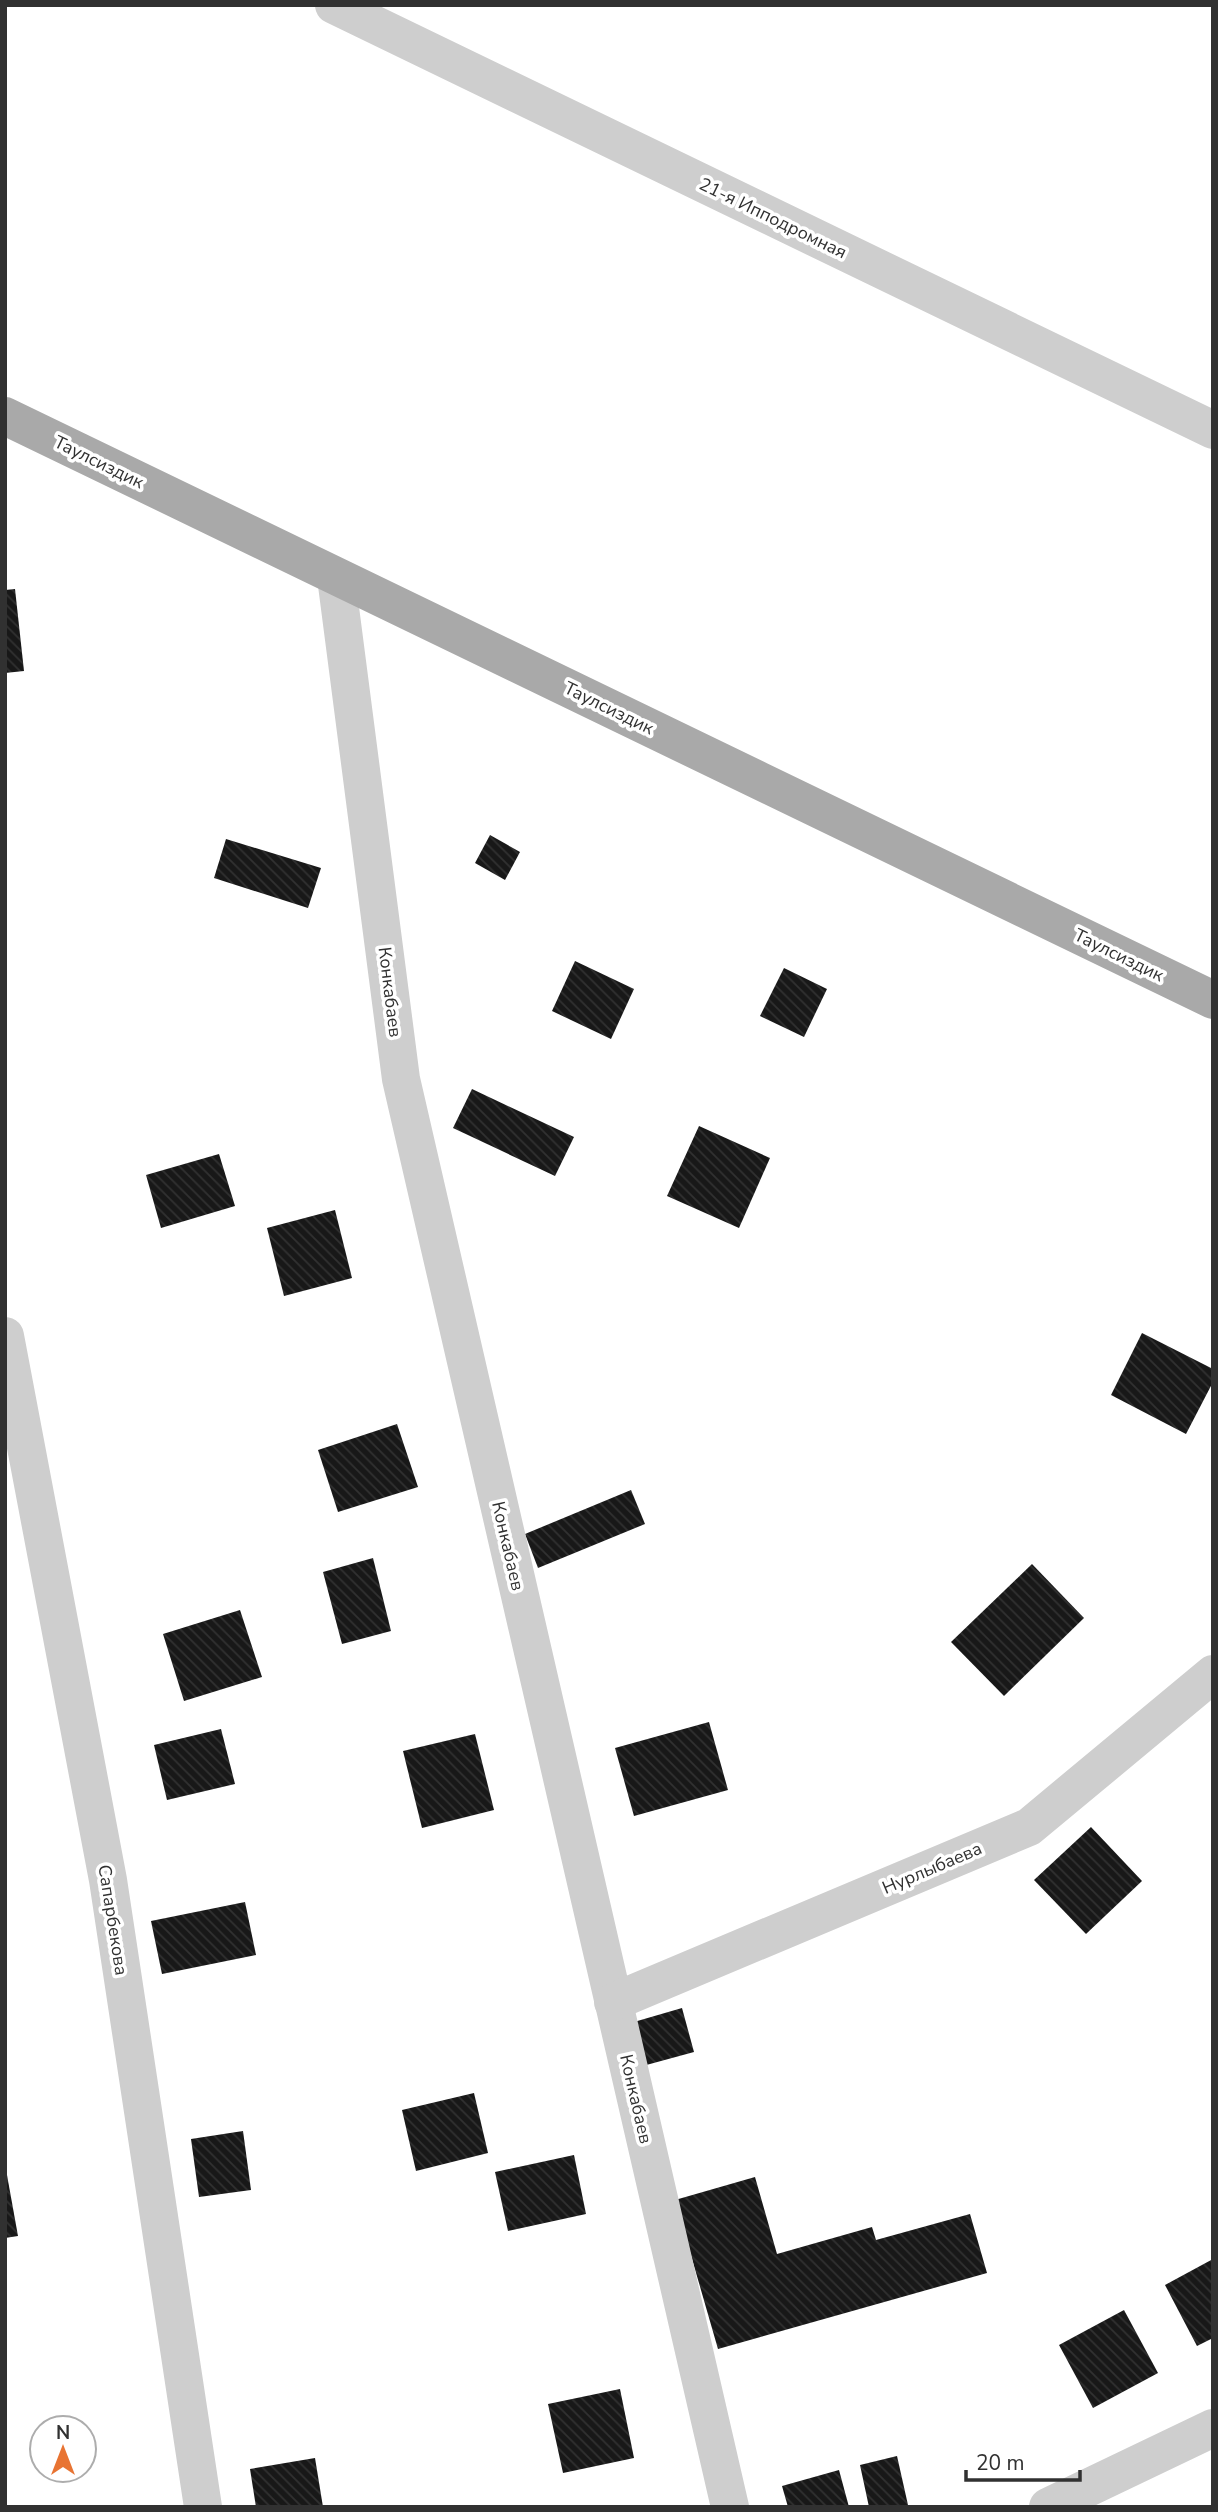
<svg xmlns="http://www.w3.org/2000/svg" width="1218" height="2512" viewBox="0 0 1218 2512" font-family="'Nunito Sans',sans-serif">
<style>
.building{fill:url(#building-back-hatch)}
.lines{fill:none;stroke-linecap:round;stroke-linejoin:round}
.minor{stroke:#cecece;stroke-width:38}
.major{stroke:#a9a9a9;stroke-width:38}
.labels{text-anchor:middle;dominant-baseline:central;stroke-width:7;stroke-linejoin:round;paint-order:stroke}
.street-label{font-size:18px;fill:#313131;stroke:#fff}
</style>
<defs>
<pattern id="building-back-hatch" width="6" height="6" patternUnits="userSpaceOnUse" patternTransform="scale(1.75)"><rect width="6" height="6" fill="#181818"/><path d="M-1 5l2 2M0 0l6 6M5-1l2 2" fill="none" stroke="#313131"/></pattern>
</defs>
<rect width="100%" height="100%" fill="#fff"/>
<g class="building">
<path d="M15,589L24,671L5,673V590Z"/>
<path d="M490,835L520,852L505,880L475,863Z"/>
<path d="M226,839L321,868L308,908L214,878Z"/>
<path d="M575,961L634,989L611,1039L552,1011Z"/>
<path d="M784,968L827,989L804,1037L760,1016Z"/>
<path d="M472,1089L574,1137L555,1176L453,1128Z"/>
<path d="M699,1126L770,1158L739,1228L667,1196Z"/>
<path d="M219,1154L235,1206L161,1228L146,1175Z"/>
<path d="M335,1210L352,1278L284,1296L267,1228Z"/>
<path d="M1142,1333L1213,1369V1382L1186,1434L1111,1395Z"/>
<path d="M397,1424L418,1487L338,1512L318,1450Z"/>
<path d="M631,1490L645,1524L538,1568L525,1534Z"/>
<path d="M373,1558L391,1631L342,1644L323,1572Z"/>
<path d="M1032,1564L1084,1618L1004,1696L951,1642Z"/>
<path d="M240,1610L262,1677L184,1701L163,1634Z"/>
<path d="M709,1722L728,1790L634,1816L615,1748Z"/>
<path d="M221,1729L235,1784L167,1800L154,1745Z"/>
<path d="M475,1734L494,1810L422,1828L403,1751Z"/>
<path d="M1091,1827L1142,1881L1086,1934L1034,1880Z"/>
<path d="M245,1902L256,1955L162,1974L151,1921Z"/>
<path d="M682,2008L694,2052L639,2067L627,2024Z"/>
<path d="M474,2093L488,2153L416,2171L402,2110Z"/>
<path d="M243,2131L251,2190L199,2197L191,2139Z"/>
<path d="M574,2155L586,2214L508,2231L495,2172Z"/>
<path d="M5,2164L18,2236L5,2238Z"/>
<path d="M755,2177L777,2254L872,2227L876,2240L970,2214L987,2273L718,2349L675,2200Z"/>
<path d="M1213,2259V2338L1197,2346L1165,2285Z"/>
<path d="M1124,2310L1158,2373L1093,2408L1059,2345Z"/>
<path d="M620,2389L634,2458L563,2473L548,2404Z"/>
<path d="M897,2456L908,2505L869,2507L860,2465Z"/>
<path d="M315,2458L323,2507H256L250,2469Z"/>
<path d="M839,2470L849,2507H788L782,2486Z"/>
</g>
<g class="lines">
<g class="minor">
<path d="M334,5L1213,430"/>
<path d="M336,577L401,1079L730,2507"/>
<path d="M5,1336L108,1880L203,2507"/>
<path d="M613,2002L1029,1827L1213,1674"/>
<path d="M1048,2507L1213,2428"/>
</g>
<path class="major" d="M5,416L1213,1000"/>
</g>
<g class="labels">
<g class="street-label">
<text transform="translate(773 218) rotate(26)">21-я Ипподромная</text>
<text transform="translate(99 462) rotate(26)">Таулсиздик</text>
<text transform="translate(609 708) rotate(26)">Таулсиздик</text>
<text transform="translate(1119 955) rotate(26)">Таулсиздик</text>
<text transform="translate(390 992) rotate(83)">Конкабаев</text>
<text transform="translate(508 1546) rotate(77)">Конкабаев</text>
<text transform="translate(932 1868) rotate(-23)">Нурлыбаева</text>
<text transform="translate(113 1920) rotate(81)">Сапарбекова</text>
<text transform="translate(636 2099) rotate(77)">Конкабаев</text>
</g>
</g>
<rect width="1218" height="2512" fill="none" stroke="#313131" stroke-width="14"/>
<g transform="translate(63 2449)"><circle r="33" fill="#ffffff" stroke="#adadad" stroke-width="2"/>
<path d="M0-5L12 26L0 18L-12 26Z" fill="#e87433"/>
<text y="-10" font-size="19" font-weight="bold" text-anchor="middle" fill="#313131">N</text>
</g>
<path d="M966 2470v10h114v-10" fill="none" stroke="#313131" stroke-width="3.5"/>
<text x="976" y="2470" font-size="21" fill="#313131" stroke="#ffffff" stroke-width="5" paint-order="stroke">20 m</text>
</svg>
